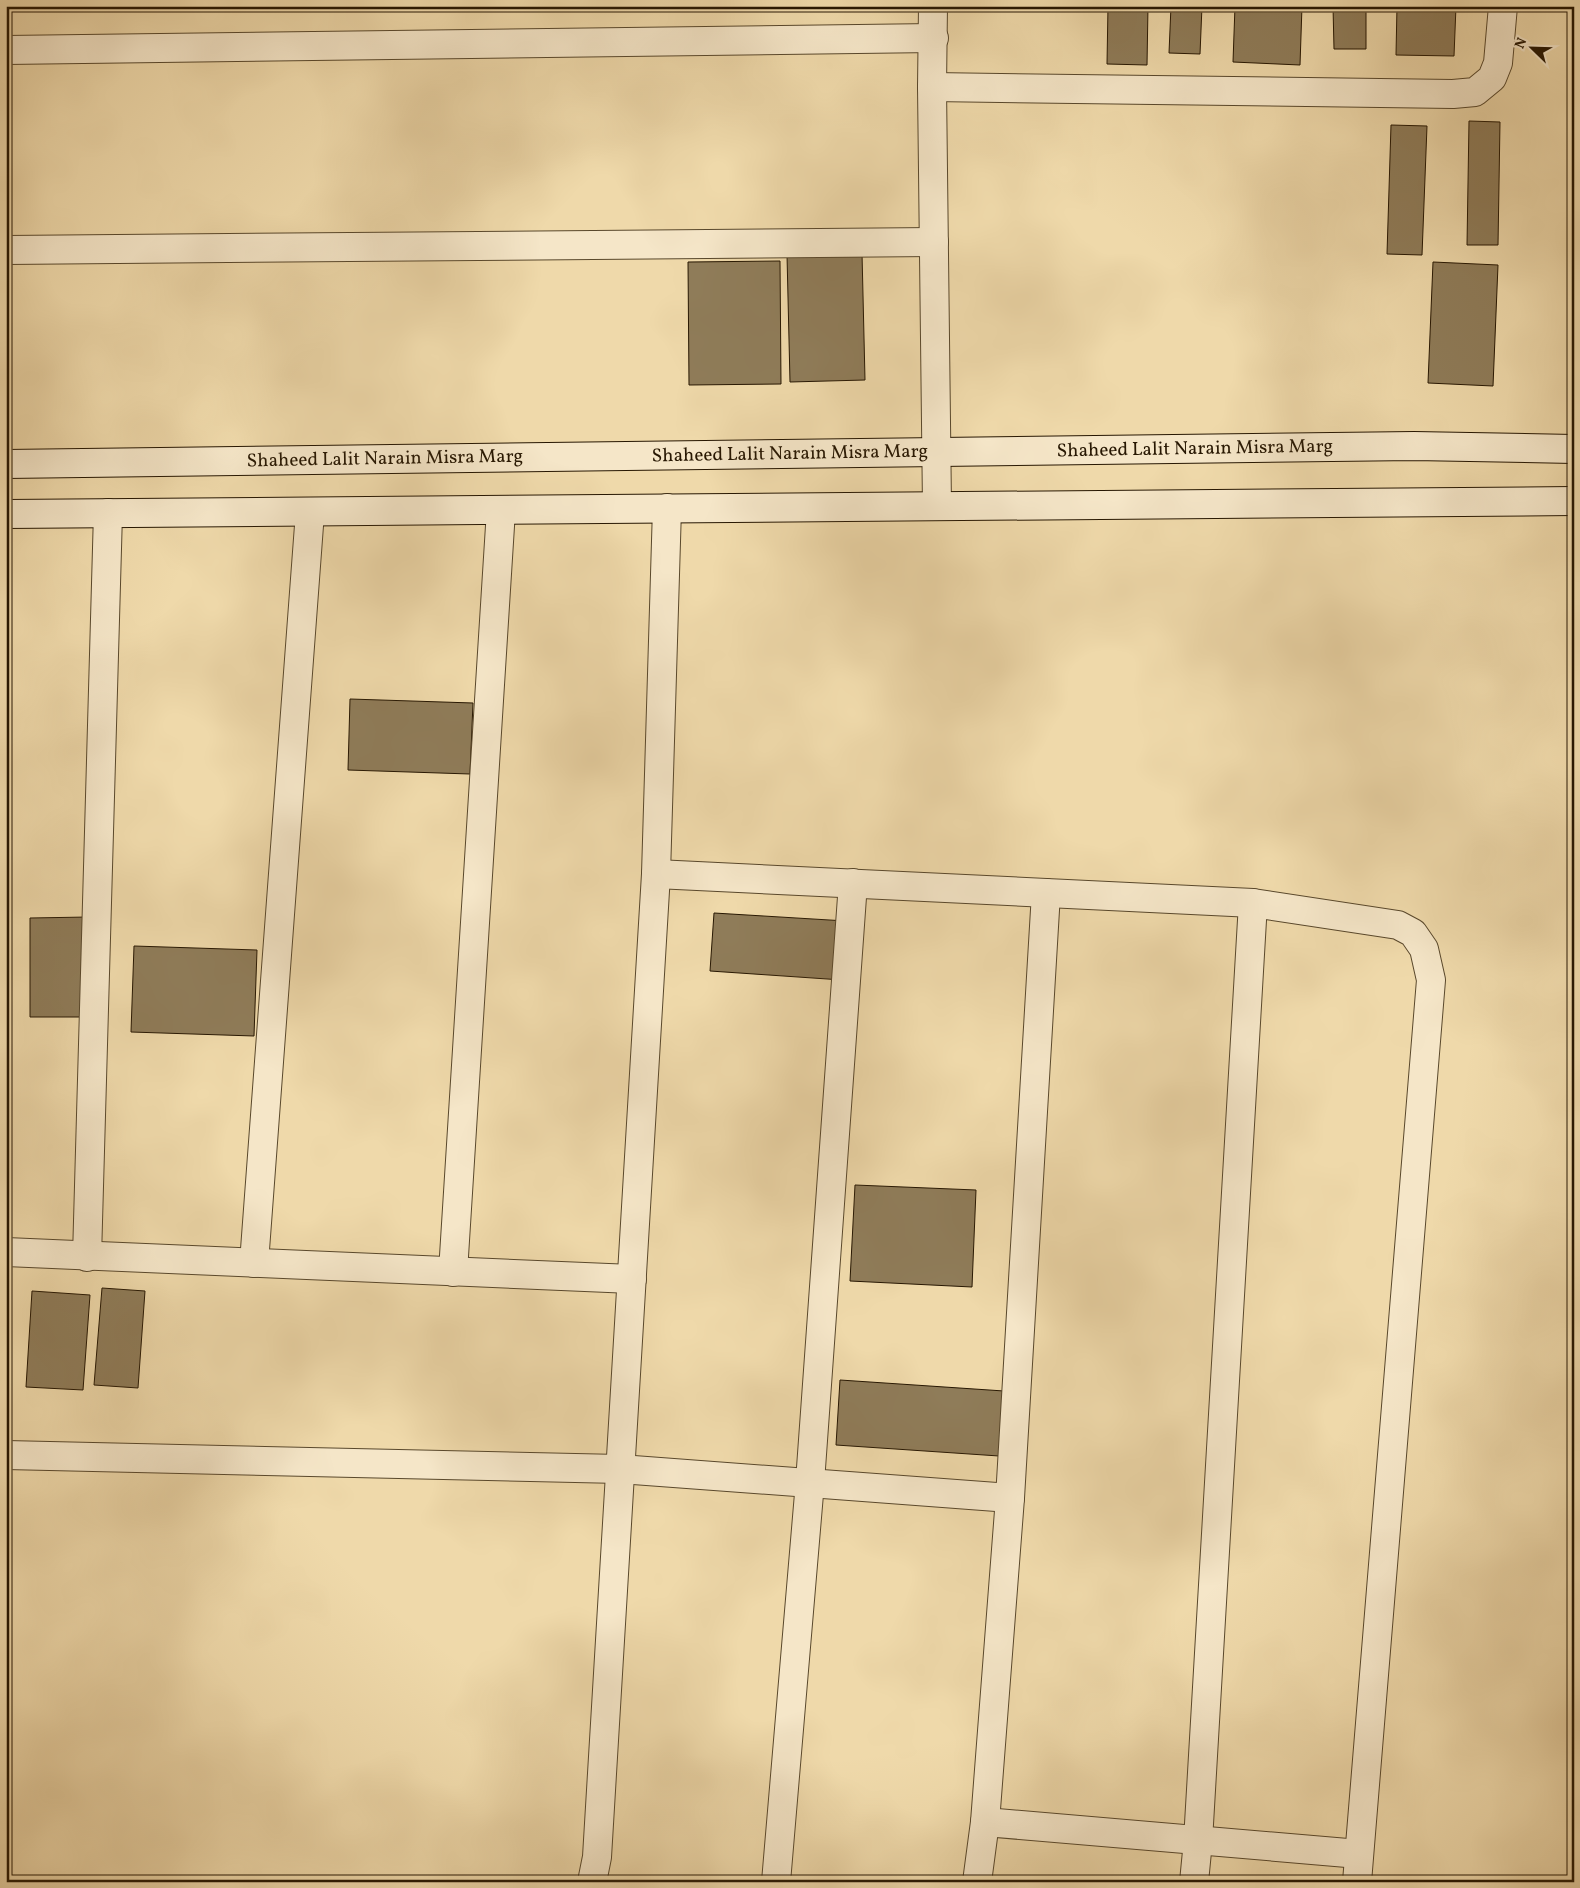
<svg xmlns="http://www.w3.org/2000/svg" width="1580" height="1888" viewBox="0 0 1580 1888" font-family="Vollkorn,serif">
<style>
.building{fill:#8f7c59;stroke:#271702}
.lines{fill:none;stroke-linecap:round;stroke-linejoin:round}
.street-casing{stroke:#59482c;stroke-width:30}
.secondary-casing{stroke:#271702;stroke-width:30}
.street{stroke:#f5e6c8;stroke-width:28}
.secondary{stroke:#f5e6c8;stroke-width:28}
.labels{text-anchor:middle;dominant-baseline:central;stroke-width:5;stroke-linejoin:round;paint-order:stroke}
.street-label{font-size:19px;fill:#271702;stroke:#f5e6c8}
</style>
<rect width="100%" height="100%" fill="#efd9aa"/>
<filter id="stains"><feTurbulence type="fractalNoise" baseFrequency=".004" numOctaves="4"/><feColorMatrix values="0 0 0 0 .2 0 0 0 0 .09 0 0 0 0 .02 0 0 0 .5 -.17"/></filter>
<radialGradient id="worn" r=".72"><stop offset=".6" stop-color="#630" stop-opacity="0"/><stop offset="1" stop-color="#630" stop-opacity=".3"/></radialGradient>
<g class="building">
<path d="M1108,6H1148L1147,65L1107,64Z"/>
<path d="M1171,6H1202L1200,54L1169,53Z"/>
<path d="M1235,6H1302L1300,65L1233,62Z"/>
<path d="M1333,6H1366V49H1334Z"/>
<path d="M1397,6H1456L1454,56L1396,55Z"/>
<path d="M1469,121L1500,122L1498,245H1467Z"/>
<path d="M1391,125L1427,126L1422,255L1387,254Z"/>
<path d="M862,253L865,380L790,382L787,255Z"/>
<path d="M780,261L781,384L689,385L688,262Z"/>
<path d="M1433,262L1498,265L1493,386L1428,383Z"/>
<path d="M350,699L473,703L470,774L348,770Z"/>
<path d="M714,913L846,921L842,980L710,971Z"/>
<path d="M88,917V1017H30V918Z"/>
<path d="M134,946L257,950L254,1036L131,1032Z"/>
<path d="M855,1185L976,1190L972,1287L850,1281Z"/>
<path d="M102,1288L145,1291L138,1388L94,1385Z"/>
<path d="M32,1291L90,1295L83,1390L26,1387Z"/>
<path d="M840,1380L1004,1391L999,1456L836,1445Z"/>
</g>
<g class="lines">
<defs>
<g id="street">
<path d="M933,6L932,87L937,506"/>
<path d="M6,50L934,38"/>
<path d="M932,87L1453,94L1475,92L1492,78L1498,63L1503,6"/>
<path d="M6,250L934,242"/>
<path d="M656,874L1253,903L1398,925L1413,933L1424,949L1431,980L1357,1882"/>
<path d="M6,1252L632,1279"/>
<path d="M87,1257L108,513"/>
<path d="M254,1263L310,512"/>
<path d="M453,1272L501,510"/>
<path d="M6,1455L620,1469L1010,1498"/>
<path d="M985,1822L1359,1854"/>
<path d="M592,1882L597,1857L656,874L667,508"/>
<path d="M776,1882L810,1482L853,883"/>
<path d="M977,1882L985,1822L1010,1498L1046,893"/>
<path d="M1194,1882L1198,1841L1253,903"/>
</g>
<g id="secondary">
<path d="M6,464L1414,446L1574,449"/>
<path d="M6,514L1574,501"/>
</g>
</defs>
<use href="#street" class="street-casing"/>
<use href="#secondary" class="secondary-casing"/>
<use href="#street" class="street"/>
<use href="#secondary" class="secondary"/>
</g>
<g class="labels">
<g class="street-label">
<text transform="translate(1195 449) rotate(-1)">Shaheed Lalit Narain Misra Marg</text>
<text transform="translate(790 454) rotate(-1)">Shaheed Lalit Narain Misra Marg</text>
<text transform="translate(385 459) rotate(-1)">Shaheed Lalit Narain Misra Marg</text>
</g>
</g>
<rect width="1580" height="1888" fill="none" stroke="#efd9aa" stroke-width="25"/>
<rect x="8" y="8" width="1565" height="1873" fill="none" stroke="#271702" stroke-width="2.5"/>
<rect x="12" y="12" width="1555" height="1863" fill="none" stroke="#271702"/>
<g transform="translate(1532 48) rotate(293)" stroke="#f5e6c8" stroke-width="4" paint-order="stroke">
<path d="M0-4L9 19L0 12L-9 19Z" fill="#271702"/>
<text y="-8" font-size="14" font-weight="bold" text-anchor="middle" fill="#271702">N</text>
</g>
<rect width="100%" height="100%" filter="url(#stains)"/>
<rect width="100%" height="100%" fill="url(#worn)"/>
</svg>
